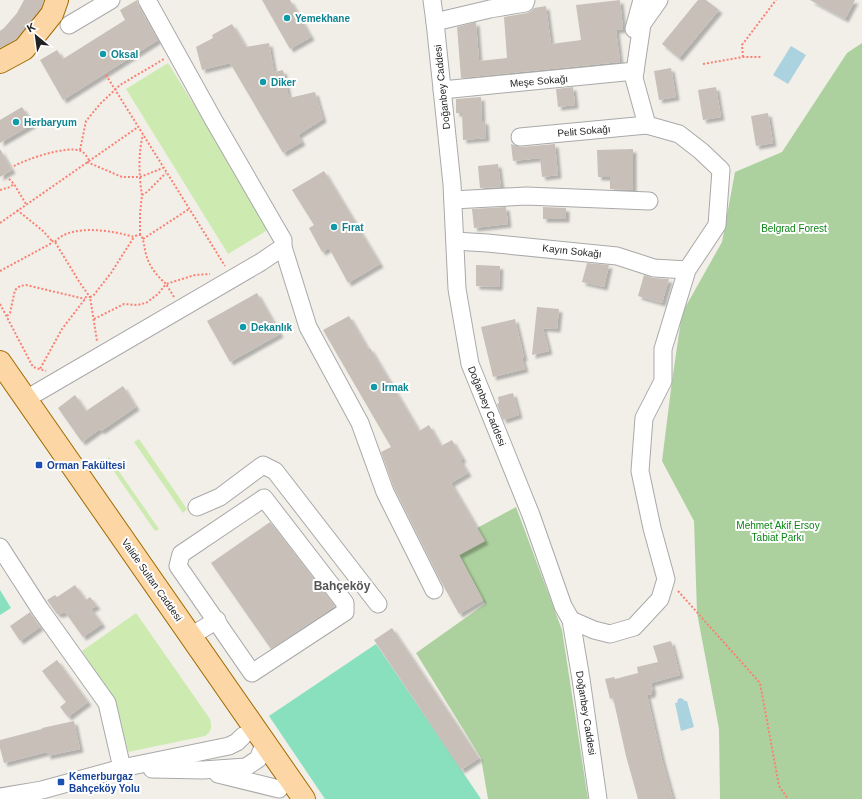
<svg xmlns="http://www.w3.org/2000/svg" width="862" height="799" viewBox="0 0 862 799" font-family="Arial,sans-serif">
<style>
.grass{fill:#cdebb0}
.forest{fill:#add19e}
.pitch{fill:#88e0be}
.water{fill:#aad3df}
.building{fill:#c7bfb8;filter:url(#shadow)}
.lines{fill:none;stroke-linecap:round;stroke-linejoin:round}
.minor-casing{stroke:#a9a9a9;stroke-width:19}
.major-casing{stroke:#a06b00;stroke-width:24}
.path{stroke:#fa8072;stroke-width:2;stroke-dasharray:2 2;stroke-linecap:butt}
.minor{stroke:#fff;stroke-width:17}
.major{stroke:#fcd6a4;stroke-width:22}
.culture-dot{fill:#0f9aa8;stroke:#fff;stroke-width:1.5}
.transit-dot{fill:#1a4fb4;stroke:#fff;stroke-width:1.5}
.labels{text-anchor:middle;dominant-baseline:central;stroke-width:4;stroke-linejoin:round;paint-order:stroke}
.culture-label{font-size:10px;font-weight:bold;fill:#0d838f;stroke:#fff;text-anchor:start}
.street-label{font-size:10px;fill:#222;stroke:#fff}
.park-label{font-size:10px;fill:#0c8416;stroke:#fff}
.transit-label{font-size:10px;font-weight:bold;fill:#164399;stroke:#fff;text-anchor:start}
.quarter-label{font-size:12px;font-weight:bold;fill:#555;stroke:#fff}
</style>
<defs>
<filter id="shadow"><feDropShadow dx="3.5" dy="3.5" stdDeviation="1" flood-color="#0004"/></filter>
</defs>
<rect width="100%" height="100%" fill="#f2efe9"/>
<g class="grass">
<path d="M168,63L271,228L228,254L126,89Z"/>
<path d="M139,439L187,509L183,513L134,442Z"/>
<path d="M109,457L159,529L155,531L106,460Z"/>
<path d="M136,613L210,719C212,727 212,731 205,736L128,752L116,703L82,651Z"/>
</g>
<g class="forest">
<path d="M862,43V799H720L719,729L697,613L694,521L662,461L672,381L682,313L722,242L735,172L782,152L847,53Z"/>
<path d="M516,507L562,630L588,799H488L481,758L416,653L485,604L459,555L484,541L477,528Z"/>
</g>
<g class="pitch">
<path d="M0,590L11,608L0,615Z"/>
<path d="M376,644L481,799H325L269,716Z"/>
</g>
<g class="water">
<path d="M791,46L806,55L788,84L773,75Z"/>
<path d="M681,698L683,699L685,701H687L694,727L681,731L675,703H677L678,699Z"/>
</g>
<g class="building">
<path d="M24,0H44L41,8L16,39L0,48V31L4,28L17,13Z"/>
<path d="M137,0L138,5L158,40L63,100L40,60L57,50L63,59L125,20L120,10Z"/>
<path d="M262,0H290L311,37L290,49Z"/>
<path d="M620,0L623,29L616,30L620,62L461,78L457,27L476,22L479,61L507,58L504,17L527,13L531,11L534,8L546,6L551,44L581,40L576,5Z"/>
<path d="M698,0H706L719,10L679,58L662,44Z"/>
<path d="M810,0H855L845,19Z"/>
<path d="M232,24L246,47L269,43L274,72L283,70L289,98L315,92L323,119L298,135L302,142L283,153L230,63L202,70L196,47L213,38L212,35Z"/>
<path d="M671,68L676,97L659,100L654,71Z"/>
<path d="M573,87L575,105L558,107L556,89Z"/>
<path d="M716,87L721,117L703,120L698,90Z"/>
<path d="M481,97L482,121H485L486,138L463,140L462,113H456V99Z"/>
<path d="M22,107L33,124L0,143V120Z"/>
<path d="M768,113L773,143L756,146L751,116Z"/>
<path d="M511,144L521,147L555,144L558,175L542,177L540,158L513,161Z"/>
<path d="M0,149L12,170L0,177Z"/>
<path d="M633,149V190L610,189V177H598L597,150Z"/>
<path d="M498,164L501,187L480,188L478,166Z"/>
<path d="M324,171L380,264L348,283L329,248L322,252L309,228L314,225L292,190Z"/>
<path d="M506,207L508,224L474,228L472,209Z"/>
<path d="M543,207L566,208V219H543Z"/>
<path d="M587,263L609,265L604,287L582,282Z"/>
<path d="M476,265L500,266L499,287L476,286Z"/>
<path d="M644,275L653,278L669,279L662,303L638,296Z"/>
<path d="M257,293L280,334L230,362L207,321Z"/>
<path d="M537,307L559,309L557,329L543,328L549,351L532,355Z"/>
<path d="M349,316L368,349L370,348L419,431L429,425L441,446L452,440L463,459L460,460L468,473L451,483L485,541L459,555L483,600L459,614L439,578L394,488L381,452L391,447L323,330Z"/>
<path d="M515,319L524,357L522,358L525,369L493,377L481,327Z"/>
<path d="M123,386L136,407L101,431L100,429L82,442L58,408L75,395L86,411Z"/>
<path d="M513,393L519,415L503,420L497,404L499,403L498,397Z"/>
<path d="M270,522L335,606L271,649L211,563Z"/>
<path d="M75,585L86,600L90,597L97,606L91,609L102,624L83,637L65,612L61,614H57L47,600L55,595L57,597Z"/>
<path d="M30,612L40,627L20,641L10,626Z"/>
<path d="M392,628L479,758L461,770L374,640Z"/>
<path d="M671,641L680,675L651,683L653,691H652V694L647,695L662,760L673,799H638L626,756L614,702L613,698L610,699L605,679L614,677L615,679L638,673L637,667L658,662L653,646Z"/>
<path d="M57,660L88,702L68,717L60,707L66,702L42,671Z"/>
<path d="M74,721L80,749L47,756V752L4,763L0,748V740L42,729V728Z"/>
</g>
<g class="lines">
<defs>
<g id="minor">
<path d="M432,0L435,22L452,184L457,289L470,364L531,515L563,606L571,620L581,679L598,799"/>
<path d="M435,22L490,9L525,3L526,0"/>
<path d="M69,25L111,0"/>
<path d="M634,29L642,0"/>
<path d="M442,90L635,71"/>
<path d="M520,137L647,125"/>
<path d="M453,200L526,196L649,201"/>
<path d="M455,241L487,243L617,256L654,268L687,270"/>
<path d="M283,247L308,327L360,423L385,492L434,590"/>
<path d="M26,399L261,262L283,247V240L213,119L147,0"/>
<path d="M264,498L345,603V612L252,673L178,566L181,554Z"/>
<path d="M197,507L220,497L263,465L275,471L378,604"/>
<path d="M0,547L40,609L107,703L122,768"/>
<path d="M571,620L594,630L610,634L634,627L660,599L666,579L652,528L640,471L644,418L663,381V349L687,270L717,225L721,170L701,151L679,134L647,125L634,78L642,24L659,0"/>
<path d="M191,636L217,620"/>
<path d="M152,769L203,770L246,767L258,759L265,743"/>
<path d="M218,774L279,789"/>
<path d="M0,797L42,790L122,768L229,746L237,742L243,736"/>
</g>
<g id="major">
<path d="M0,62L24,49L52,14L57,0"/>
<path d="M0,362L304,799"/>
</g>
</defs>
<use href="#minor" class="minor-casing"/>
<use href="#major" class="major-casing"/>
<g class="path">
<path d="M743,57L742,45L776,0"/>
<path d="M703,64L743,57H761"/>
<path d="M106,75L225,266"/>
<path d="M80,150L86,121L100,104L120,85L164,59"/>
<path d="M87,162L122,177H140L163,168"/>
<path d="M14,166C27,159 67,145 81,151C85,153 87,157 89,160"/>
<path d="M9,179L14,184L26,204"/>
<path d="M0,190L10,187L14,184"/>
<path d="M142,195C139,178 138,152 143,135"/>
<path d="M17,210L43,231L52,241"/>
<path d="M0,223L138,127"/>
<path d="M140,235V214L142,195L147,192L166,173"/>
<path d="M143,239L189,209"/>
<path d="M55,242C70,223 115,231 134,237L111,273L93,296L90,297L97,341"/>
<path d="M0,271L50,244L52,241L55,242L80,283L90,297H86L85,299L62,329L40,369"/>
<path d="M174,297L166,284L195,275L210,274"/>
<path d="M0,304L33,367L46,371"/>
<path d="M7,316L10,313L15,290L20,286L26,285L85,299"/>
<path d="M94,319L124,304L137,305L146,303L158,294L166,284C156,275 149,266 146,254C144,247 144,240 141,235H137L134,237"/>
<path d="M678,591L760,683L779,786L788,799"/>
</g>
<use href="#minor" class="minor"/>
<use href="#major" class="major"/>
</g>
<g class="culture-dot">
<circle cx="287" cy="18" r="4"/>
<circle cx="103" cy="54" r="4"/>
<circle cx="263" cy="82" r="4"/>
<circle cx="16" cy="122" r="4"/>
<circle cx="334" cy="227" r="4"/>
<circle cx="243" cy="327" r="4"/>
<circle cx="374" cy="387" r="4"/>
</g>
<g class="transit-dot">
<rect x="35" y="461" width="8" height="8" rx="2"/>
<rect x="57" y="778" width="8" height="8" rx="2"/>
</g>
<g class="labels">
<g class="culture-label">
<text x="295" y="18">Yemekhane</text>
<text x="111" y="54">Oksal</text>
<text x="271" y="82">Diker</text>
<text x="24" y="122">Herbaryum</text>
<text x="342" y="227">Fırat</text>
<text x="251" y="327">Dekanlık</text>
<text x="382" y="387">Irmak</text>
</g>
<g class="street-label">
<text transform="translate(539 81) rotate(-5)">Meşe Sokağı</text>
<text transform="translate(442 87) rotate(-96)">Doğanbey Caddesi</text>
<text transform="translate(584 131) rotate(-5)">Pelit Sokağı</text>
<text transform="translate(572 251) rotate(6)">Kayın Sokağı</text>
<text transform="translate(487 406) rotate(68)">Doğanbey Caddesi</text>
<text transform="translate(152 580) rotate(55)">Valide Sultan Caddesi</text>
<text transform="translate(586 713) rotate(81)">Doğanbey Caddesi</text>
</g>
<g class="park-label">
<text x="794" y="228">Belgrad Forest</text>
<text x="778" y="525">Mehmet Akif Ersoy<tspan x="778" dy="12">Tabiat Parkı</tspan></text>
</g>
<g class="transit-label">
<text x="47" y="465">Orman Fakültesi</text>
<text x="69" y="776">Kemerburgaz<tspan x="69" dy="12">Bahçeköy Yolu</tspan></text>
</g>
<g class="quarter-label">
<text x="342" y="586">Bahçeköy</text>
</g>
</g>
<g transform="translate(36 36) rotate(331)" stroke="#ffffff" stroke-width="3" paint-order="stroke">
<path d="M0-3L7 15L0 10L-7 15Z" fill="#222222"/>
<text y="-6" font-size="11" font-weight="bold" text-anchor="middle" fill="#222222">K</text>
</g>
</svg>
